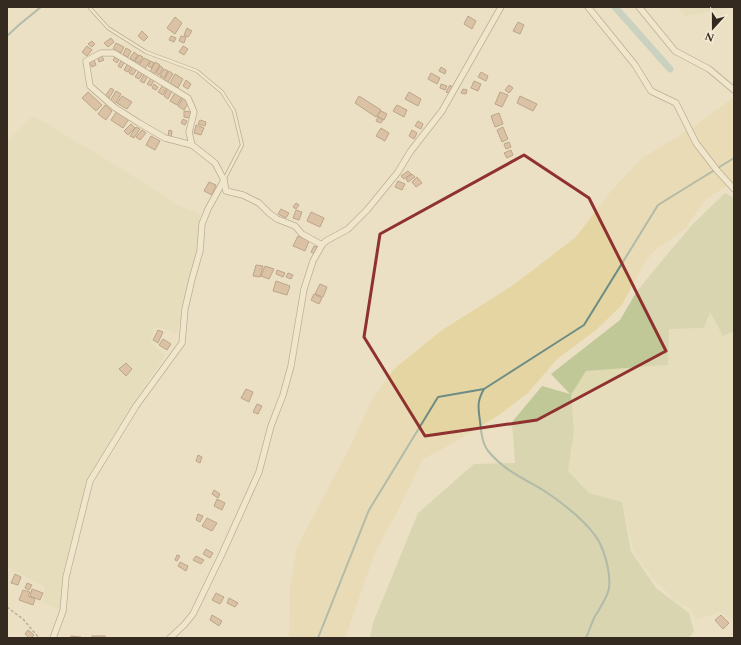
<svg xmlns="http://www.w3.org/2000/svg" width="741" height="645" viewBox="0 0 741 645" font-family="Spectral,serif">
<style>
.farmland{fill:#e0dab2}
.green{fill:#c1c898}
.sand{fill:#e5d5a2}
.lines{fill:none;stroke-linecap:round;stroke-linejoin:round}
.stream{stroke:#6d8c85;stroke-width:2}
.canal{stroke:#a5beb8;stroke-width:7}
.building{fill:#c79d7c;stroke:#825e43}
.lane-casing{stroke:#84725b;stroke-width:4}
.street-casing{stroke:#84725b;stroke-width:7}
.path{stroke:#84725b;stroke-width:1.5;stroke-dasharray:3 2;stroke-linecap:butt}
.lane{stroke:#f6eed6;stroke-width:2.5}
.street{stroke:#f6eed6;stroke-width:5.5}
.marked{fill:none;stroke:#8f312f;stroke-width:3;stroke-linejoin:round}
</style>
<rect width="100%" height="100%" fill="#ebe0c4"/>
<g class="farmland">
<path d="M677,7H733L686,16Z"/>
<path d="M33,116L96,153L182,207L200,214L199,250L177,333L155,327L150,342L165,355L141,392L95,469L61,610L42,603L45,587L7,567V141Z"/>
<path d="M710,312L723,335L734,331V621L720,612L696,620L690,607L678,604L667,592L653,579L634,553L622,502L589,493L568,471L574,431L571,395L586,371L668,365V329L704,328Z"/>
</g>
<path class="green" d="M725,193L734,198V331L723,336L710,312L704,328L669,329L668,365L586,371L571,395L574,431L568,471L589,493L622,502L631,551L656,588L689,613L694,631L689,638H370L373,623L418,513L474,464L515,463L512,422L542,386L570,394L551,374L620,320L637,291L665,257L692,225Z"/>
<path class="sand" d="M734,97V181L705,200L685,229L655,250L643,265L622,305L596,330L557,359L528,393L499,415L455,442L423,459L399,509L376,550L345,638H289L290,587L297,547L351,445L372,399L394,369L442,330L512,286L576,237L611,191L641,159L695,126Z"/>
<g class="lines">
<g class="stream">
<path d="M7,36L20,24L41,7"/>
<path d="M484,389C477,401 478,407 480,421C481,431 482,444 489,452C504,470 524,479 543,490C561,502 581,517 594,534C604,546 611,573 609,588C607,599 599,609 594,618C591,625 589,631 586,638"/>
<path d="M318,638L369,510L438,397L484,389L584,325L658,205L734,158"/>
</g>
<path class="canal" d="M615,7L670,69"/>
</g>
<g class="building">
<path d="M468,16L476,21L472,29L464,24Z"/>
<path d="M175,17L182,23L175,34L167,28Z"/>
<path d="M518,22L524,25L520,34L513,31Z"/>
<path d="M187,28L192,31L188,37L184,35Z"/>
<path d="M142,31L148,37L144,41L138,36Z"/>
<path d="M171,36L176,38L174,42L169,40Z"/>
<path d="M181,36L186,37L184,43L179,41Z"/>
<path d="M111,38L114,42L108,47L104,43Z"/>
<path d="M92,41L95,44L92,47L88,44Z"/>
<path d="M116,43L124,47L121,53L113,49Z"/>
<path d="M87,46L92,50L87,56L82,52Z"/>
<path d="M183,46L188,49L184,55L179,52Z"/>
<path d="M126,48L131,51L128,57L123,55Z"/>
<path d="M134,52L138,55L134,61L130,58Z"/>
<path d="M101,55L104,60L99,62L97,56Z"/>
<path d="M139,55L143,57L139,63L135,61Z"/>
<path d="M115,57L119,59L117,63L113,60Z"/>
<path d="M144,58L150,61L144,70L138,66Z"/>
<path d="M122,59L125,61L121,68L118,66Z"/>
<path d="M94,60L96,65L92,67L89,62Z"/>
<path d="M151,61L154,63L151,68L148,66Z"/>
<path d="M155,62L160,65L154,74L150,72Z"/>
<path d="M128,63L132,65L128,72L124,70Z"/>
<path d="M160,66L163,68L159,75L156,73Z"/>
<path d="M133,67L137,69L133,75L129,73Z"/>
<path d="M441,67L446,70L445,74L439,71Z"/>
<path d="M164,69L168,71L164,78L160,76Z"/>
<path d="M139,71L143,73L139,79L135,77Z"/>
<path d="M169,71L173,74L168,82L164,80Z"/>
<path d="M481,72L488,76L486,81L478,77Z"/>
<path d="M145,73L148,76L144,83L140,81Z"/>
<path d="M431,73L440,78L437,84L428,79Z"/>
<path d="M175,74L183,79L178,88L170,83Z"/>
<path d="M151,78L154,80L151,86L147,84Z"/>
<path d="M186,80L191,84L188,89L183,86Z"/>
<path d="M474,81L481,84L478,91L471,88Z"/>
<path d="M154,84L158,87L156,90L152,88Z"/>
<path d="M441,84L447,86L445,90L440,88Z"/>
<path d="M163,85L167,87L163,95L158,92Z"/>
<path d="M450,85L452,87L449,93L446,92Z"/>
<path d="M509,85L513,88L509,93L505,90Z"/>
<path d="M111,88L114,90L109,98L105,96Z"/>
<path d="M168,88L172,91L168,99L164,96Z"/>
<path d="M463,89L467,90L466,94L461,93Z"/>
<path d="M116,91L121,94L115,104L110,101Z"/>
<path d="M88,92L102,105L96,111L82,98Z"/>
<path d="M409,92L421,99L418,106L405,99Z"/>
<path d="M500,92L508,95L502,107L495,104Z"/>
<path d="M175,93L182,97L177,105L170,101Z"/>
<path d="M122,96L132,102L127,109L117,103Z"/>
<path d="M359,96L381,110L376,117L355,103Z"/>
<path d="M520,96L537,104L533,111L517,103Z"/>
<path d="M183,98L189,102L184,110L178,106Z"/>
<path d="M105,105L112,111L106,120L98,114Z"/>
<path d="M397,105L407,110L404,117L393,111Z"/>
<path d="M117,111L129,119L123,128L111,120Z"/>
<path d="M184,111L191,112L190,118L184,117Z"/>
<path d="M381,111L387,114L384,120L377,116Z"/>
<path d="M499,113L503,124L495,127L491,116Z"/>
<path d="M378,117L383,120L381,123L376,121Z"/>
<path d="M183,119L187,121L185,125L181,123Z"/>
<path d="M200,120L206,122L205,126L198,124Z"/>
<path d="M418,121L423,124L421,129L415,126Z"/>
<path d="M131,124L135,128L128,135L124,131Z"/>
<path d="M196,125L204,128L201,135L194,133Z"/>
<path d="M136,127L140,129L134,138L130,136Z"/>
<path d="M503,127L508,139L502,142L497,130Z"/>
<path d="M381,128L389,133L385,141L376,136Z"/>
<path d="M142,130L146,133L140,140L136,137Z"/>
<path d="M169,130L172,131L171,138L168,137Z"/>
<path d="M412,130L417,133L414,139L409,136Z"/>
<path d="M151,136L160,141L155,150L146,145Z"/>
<path d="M509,142L511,147L506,149L504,144Z"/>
<path d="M511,150L513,155L507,158L504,153Z"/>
<path d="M408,171L411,174L404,179L401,176Z"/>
<path d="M412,174L415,177L408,182L406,179Z"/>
<path d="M417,177L422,183L416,187L412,182Z"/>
<path d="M398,181L405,184L402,190L395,187Z"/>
<path d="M209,182L216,185L212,195L204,191Z"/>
<path d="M296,203L299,205L296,209L293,207Z"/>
<path d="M281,209L289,213L286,218L278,214Z"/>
<path d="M296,210L302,212L299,220L293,218Z"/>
<path d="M311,212L324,218L320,227L307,221Z"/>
<path d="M298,236L309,241L305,251L293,246Z"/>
<path d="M314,246L317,247L314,254L311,252Z"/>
<path d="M256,265L263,266L260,277L253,276Z"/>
<path d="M265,266L274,269L269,279L261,276Z"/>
<path d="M277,270L285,273L283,277L276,274Z"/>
<path d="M288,273L293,275L291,279L286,277Z"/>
<path d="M276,281L290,286L287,295L273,291Z"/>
<path d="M320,284L327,287L323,297L315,294Z"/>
<path d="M314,294L322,298L319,304L311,300Z"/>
<path d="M158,330L163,332L158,343L153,340Z"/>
<path d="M163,339L171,344L167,350L159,345Z"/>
<path d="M126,363L132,369L126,376L119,369Z"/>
<path d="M246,389L253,392L249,402L241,398Z"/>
<path d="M257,404L262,406L258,414L253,412Z"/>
<path d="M198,455L202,457L200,463L196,461Z"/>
<path d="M214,490L220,494L218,498L212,494Z"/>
<path d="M217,499L225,503L222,510L214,506Z"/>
<path d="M198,514L203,516L200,522L196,520Z"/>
<path d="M207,518L217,523L212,531L202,526Z"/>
<path d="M206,549L213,553L210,558L203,554Z"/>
<path d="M177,555L180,556L177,561L175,560Z"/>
<path d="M196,556L204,560L201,564L193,560Z"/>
<path d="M180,562L188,566L186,571L178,566Z"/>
<path d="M15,574L21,577L18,585L11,583Z"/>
<path d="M27,583L32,585L29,590L25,588Z"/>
<path d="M32,589L43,593L40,600L30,596Z"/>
<path d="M23,590L30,592L28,596L35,599L33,605L19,600Z"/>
<path d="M216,593L224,597L220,604L212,600Z"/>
<path d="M229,598L238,603L235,607L227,603Z"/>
<path d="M212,615L222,621L219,626L210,620Z"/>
<path d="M721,615L729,623L723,629L715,620Z"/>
<path d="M28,630L34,635L31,638H29L25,634Z"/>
<path d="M71,636L81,637V638H71Z"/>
<rect x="92" y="636" width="13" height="2"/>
</g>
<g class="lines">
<defs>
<path id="lane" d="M89,7L108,28L146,52L197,71L222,92L234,111L242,145L225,178"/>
<g id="street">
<path d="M588,7L635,65L651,91L676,103L696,143L716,169L734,189"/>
<path d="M639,7L675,51L709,69L734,90"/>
<path d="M192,145L189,132L194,112L188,98L114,53H101L86,61L90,86L114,107L139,123L165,138L192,145L215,163L224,180L226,191L243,195L259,203L269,213L277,219L295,226L302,234L322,245"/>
<path d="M53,638L63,611L66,577L90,481L136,406L182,343L185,309L192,279L200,251L202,224L208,209L224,180"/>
<path d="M170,638L184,625L193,614L222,554L259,472L271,426L283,395L291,366L304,289L313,261L322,245L326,241L348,229L367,210L398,172L410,152L442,111L501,7"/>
</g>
</defs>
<use href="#lane" class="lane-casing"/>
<use href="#street" class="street-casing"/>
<path class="path" d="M7,607L23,619L39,638"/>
<use href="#lane" class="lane"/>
<use href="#street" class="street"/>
</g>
<path d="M0 0H741V645H0ZM524,155L589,198L666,351L537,420L425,436L364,337L380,234Z" fill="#ebe0c4" fill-opacity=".55" fill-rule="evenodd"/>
<path class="marked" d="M524,155L589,198L666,351L537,420L425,436L364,337L380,234Z"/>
<rect width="741" height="645" fill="none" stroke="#352a1f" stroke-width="16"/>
<g transform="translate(713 28) rotate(201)" stroke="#f3ebd3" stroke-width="3" paint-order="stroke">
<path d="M0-3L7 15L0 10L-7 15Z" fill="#352a1f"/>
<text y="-6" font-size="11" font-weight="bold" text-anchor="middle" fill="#352a1f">N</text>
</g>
</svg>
